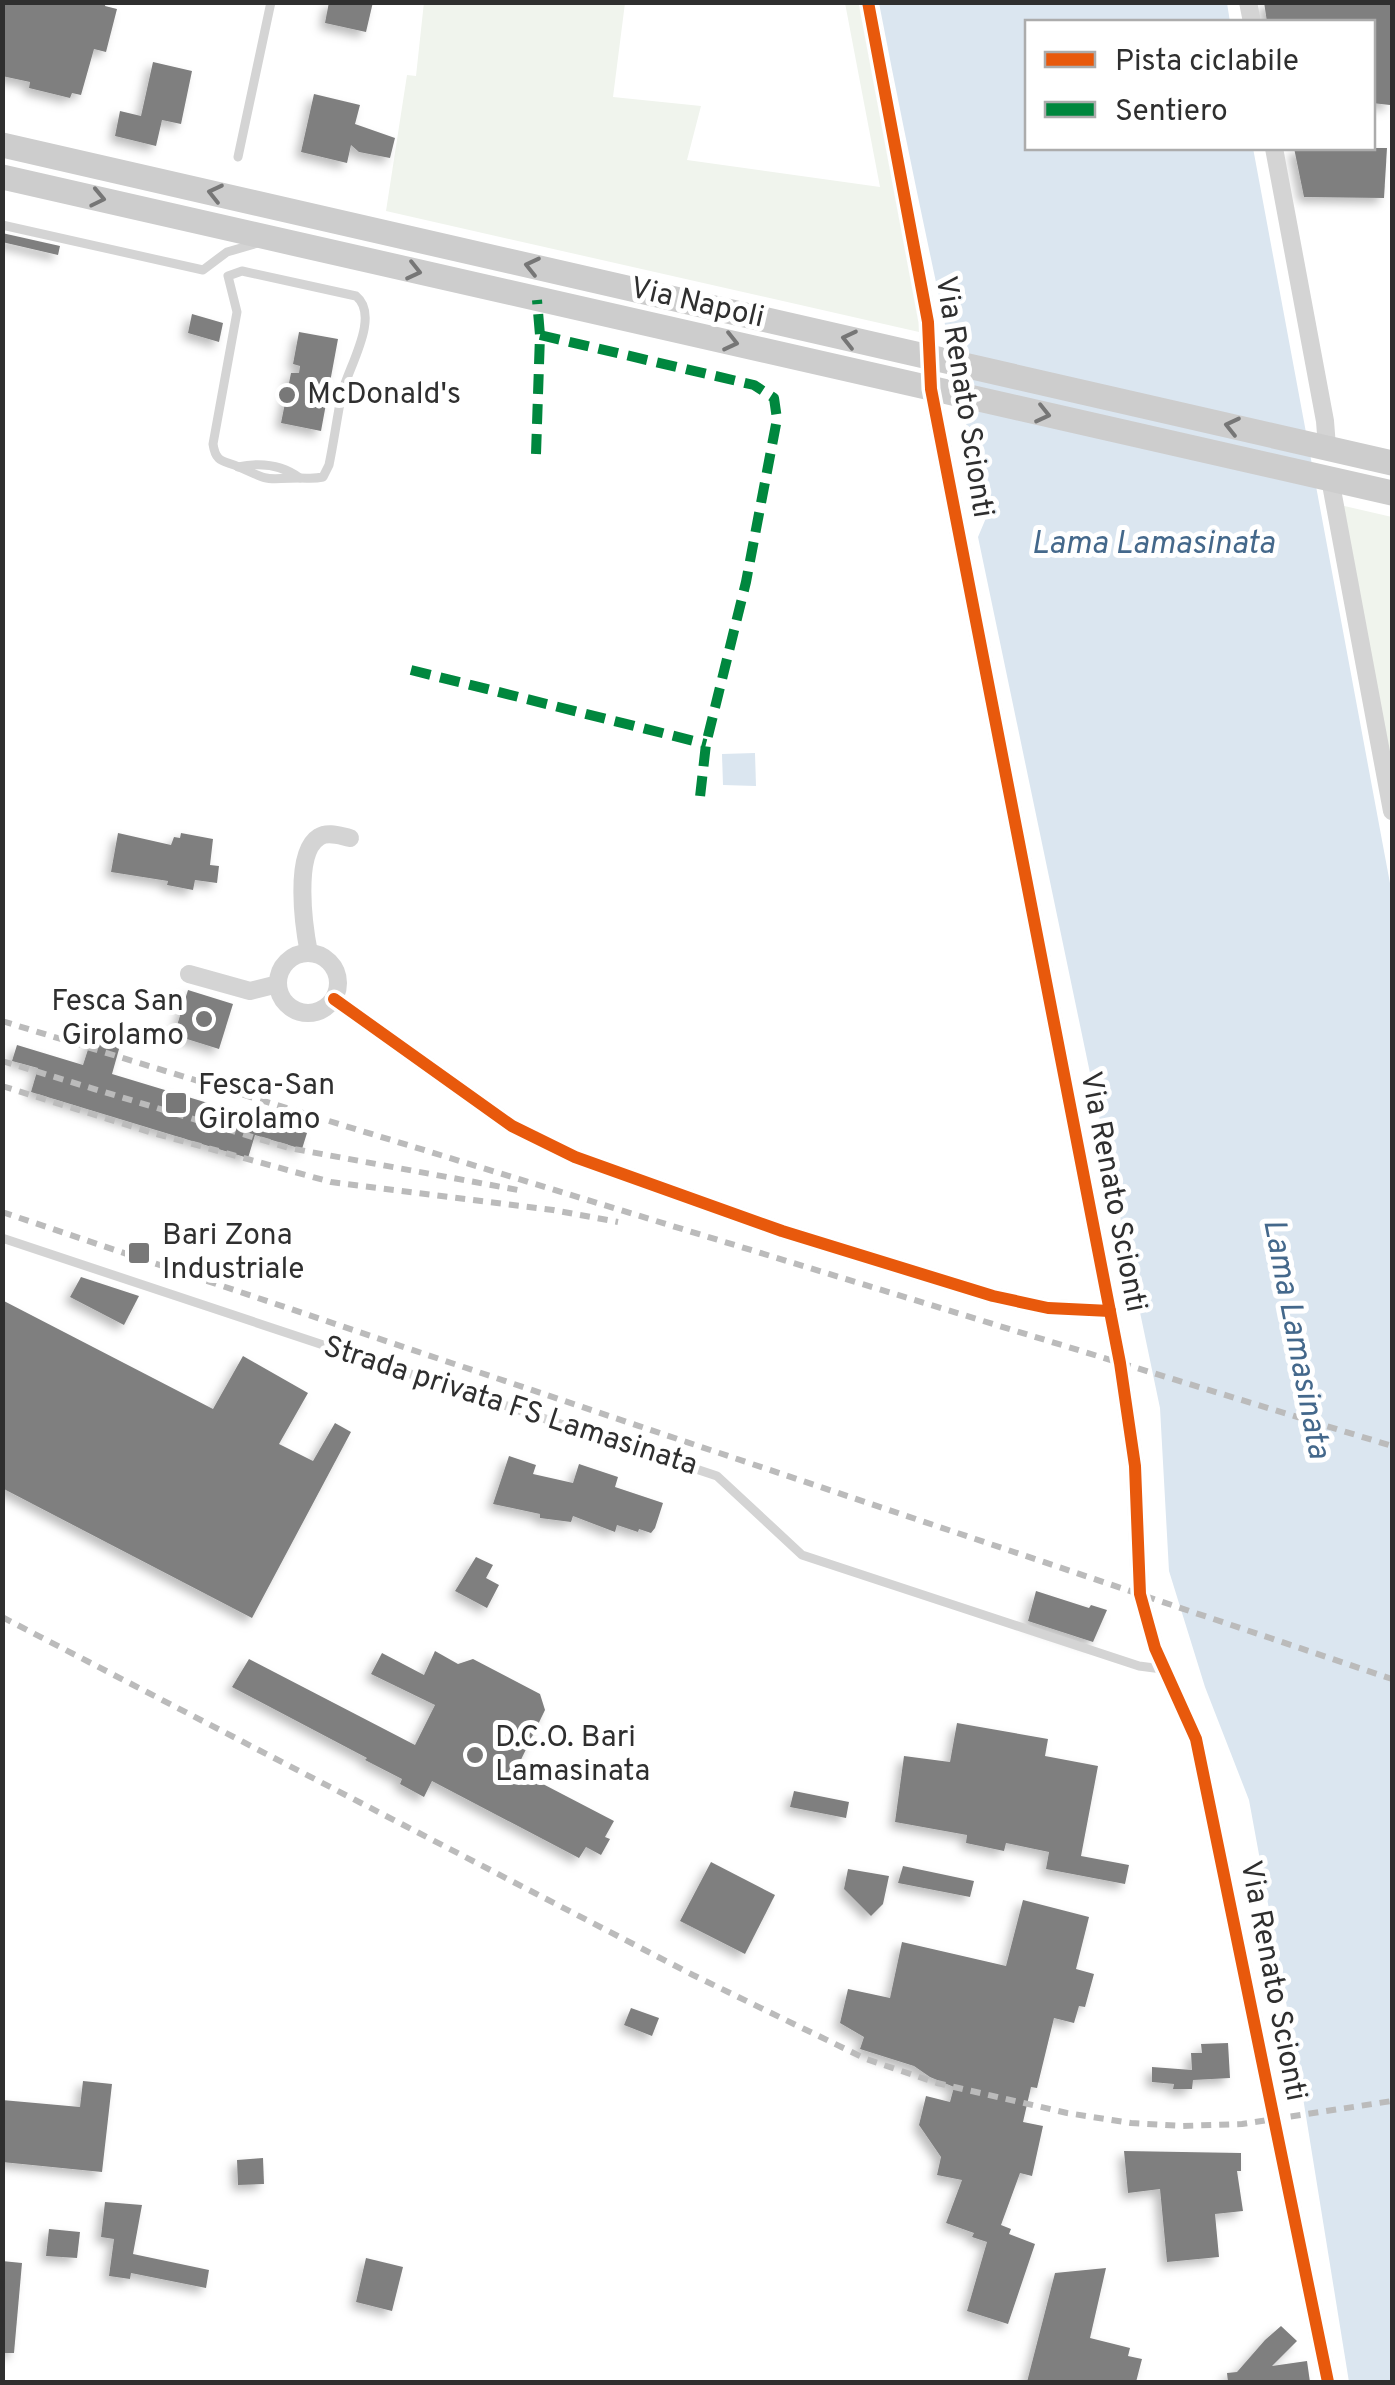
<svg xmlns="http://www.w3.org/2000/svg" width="1395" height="2385" viewBox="0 0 1395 2385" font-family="Overpass,sans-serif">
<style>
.green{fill:#f0f4ed}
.water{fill:#dbe6f0}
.building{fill:#7f7f7f;filter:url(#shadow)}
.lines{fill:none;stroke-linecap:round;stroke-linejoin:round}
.lane{stroke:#d4d4d4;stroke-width:9}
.street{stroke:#d4d4d4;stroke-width:18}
.secondary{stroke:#cdcdcd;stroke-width:25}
.rail{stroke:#bbb;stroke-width:6;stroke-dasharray:10 8;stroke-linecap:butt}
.quiet{stroke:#00873e;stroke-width:10;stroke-dasharray:20 10;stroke-linecap:butt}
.cycleway-casing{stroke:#fff;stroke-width:19}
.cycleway{stroke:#e8590c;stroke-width:12}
.oneway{stroke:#767676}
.poi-dot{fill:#787878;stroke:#fff;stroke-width:4}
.labels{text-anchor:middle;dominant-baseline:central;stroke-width:10;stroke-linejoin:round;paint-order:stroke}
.street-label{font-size:30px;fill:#2f2f2f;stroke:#fff}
.poi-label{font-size:30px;fill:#2f2f2f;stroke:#fff;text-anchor:start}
.water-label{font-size:32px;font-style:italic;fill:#44688b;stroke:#fff}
</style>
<defs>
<filter id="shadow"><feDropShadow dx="-5.5" dy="5.5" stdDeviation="5" flood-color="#0004"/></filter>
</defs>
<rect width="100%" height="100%" fill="#fff"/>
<g class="green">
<path d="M424,2L625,3L613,97L701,106L687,160L880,187L845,3H862L919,308V332L386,211L407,75L416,76Z"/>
<path d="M1340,505L1392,517V771Z"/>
</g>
<g class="water">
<path d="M879,3H1227L1230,22H1028V148H1253L1392,894V2382H1349L1299,2073L1249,1800L1205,1687L1169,1571L1160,1408L978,537L986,518C950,346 912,175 879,3Z"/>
<path d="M755,753L756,786L723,785L722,754Z"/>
</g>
<g class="building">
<path d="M2,2H106L105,6L117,9L106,52L94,49L81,95L72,93L70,98L29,88L30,82L2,76Z"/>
<path d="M329,2H373L366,32L325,23Z"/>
<path d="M1264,2H1392L1390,105L1372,103V22H1267Z"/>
<path d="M153,62L192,71L181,124L162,120L156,146L115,136L120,111L141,116Z"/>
<path d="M314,94L360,105L355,124L395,138L390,158L359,152L351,145L347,163L301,152Z"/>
<path d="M1294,148H1387L1384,198L1304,197Z"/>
<path d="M2,233L60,246L58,255L2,242Z"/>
<path d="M192,314L223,323L219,342L188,333Z"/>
<path d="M299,332L338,339L321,431L281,423L291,373H299L300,366L293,364Z"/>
<path d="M118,833L171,845L174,837L180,838L181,833L213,839L210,865L219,866L217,883L195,880L193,890L167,885L168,881L111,872Z"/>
<path d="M188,990L233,1004L219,1049L174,1035Z"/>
<path d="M93,1034L121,1042L112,1074L307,1133L302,1149L255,1135L248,1158L31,1092L38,1068L12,1061L17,1045L83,1065Z"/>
<path d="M81,1277L139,1296L124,1325L70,1297Z"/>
<path d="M2,1300L213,1409L243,1356L308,1393L279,1444L313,1461L335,1423L351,1432L252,1618L2,1488Z"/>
<path d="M509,1456L536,1465L533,1474L573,1483L579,1464L618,1477L615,1487L663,1503L655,1528L651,1533L639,1529L638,1532L617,1525L615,1532L573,1516L571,1522L540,1518V1514L493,1504Z"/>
<path d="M476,1557L493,1565L486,1578L499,1585L487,1608L455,1591Z"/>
<path d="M1036,1591L1089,1608L1091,1605L1107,1610L1093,1642L1028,1621Z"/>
<path d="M435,1651L458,1664L473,1659L540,1694L545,1710L516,1770L614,1821L605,1837L610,1839L601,1855L586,1847L579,1858L432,1781L424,1797L400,1784L402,1779L365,1760L367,1758L232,1687L249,1659L415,1745L435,1705L371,1674L382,1653L424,1675Z"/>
<path d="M957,1723L1048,1739L1045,1756L1098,1766L1081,1856L1129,1865L1125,1884L1046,1869L1049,1852L1006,1843L1004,1851L966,1843L967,1835L895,1822L904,1756L950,1762Z"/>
<path d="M794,1791L849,1802L846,1818L790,1807Z"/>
<path d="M711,1862L775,1895L745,1954L680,1921Z"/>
<path d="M903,1866L974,1881L970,1897L898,1883Z"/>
<path d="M848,1869L889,1876L883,1904L871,1916L844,1889Z"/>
<path d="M1023,1900L1089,1917L1076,1969L1094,1974L1085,2007L1079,2006L1074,2023L1054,2018L1037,2088L1031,2087L1023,2122L1043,2126L1032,2176L1020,2173L1001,2225L1011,2229L1009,2234L1035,2244L1008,2324L967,2311L987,2242L972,2237L974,2233L946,2223L962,2180L937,2175L941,2157L919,2125L926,2096L950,2102L954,2087L930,2077L914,2066L860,2049L864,2037L840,2023L848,1989L890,1998L902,1942L1006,1966Z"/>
<path d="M631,2008L659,2018L652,2036L624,2025Z"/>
<path d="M1228,2043L1230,2078L1193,2080L1192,2089H1173L1174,2084L1152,2082V2067L1192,2070L1191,2053H1202L1201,2044Z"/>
<path d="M83,2081L112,2084L102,2172L2,2162V2100L80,2107Z"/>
<path d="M1124,2151L1241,2153V2171H1237L1243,2211L1215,2214L1219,2257L1167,2262L1160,2189L1128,2193Z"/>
<path d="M263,2158L264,2184L238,2185L237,2160Z"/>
<path d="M105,2202L142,2205L133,2254L209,2270L206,2288L131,2273L130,2279L109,2276L114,2239L101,2237Z"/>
<path d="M49,2229L80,2232L77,2258L46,2256Z"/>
<path d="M366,2258L403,2267L392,2311L356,2302Z"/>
<path d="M2,2261L22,2263L14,2353H2Z"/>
<path d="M1106,2268L1090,2338L1130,2348L1128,2356L1142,2359L1136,2382H1027L1055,2273Z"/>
<path d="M1281,2326L1297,2341L1272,2366L1307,2361L1310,2382H1228L1227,2373L1237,2372L1265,2340Z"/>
</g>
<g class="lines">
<g class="lane">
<path d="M238,157L271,2"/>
<path d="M2,225L203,270L227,252L258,243"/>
<path d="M242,271L356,296C381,316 348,368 342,393C337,417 334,441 329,465L323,477C314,479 309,478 300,478C264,478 274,483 239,467C224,460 216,464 213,444L237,312L228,276Z"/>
<path d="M238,467C261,462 281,464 300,478"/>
<path d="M2,1238L717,1476L802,1555L1139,1666L1162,1669"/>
</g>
<g class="street">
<path d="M868,2L928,322L931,389L1120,1363L1135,1466L1140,1594L1155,1648L1196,1739L1328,2382"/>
<path d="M1248,2L1252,22"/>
<path d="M1274,148L1325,421L1327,447"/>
<path d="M1330,479L1392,811"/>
<circle cx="308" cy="983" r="30"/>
<path d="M309,953C304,928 293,853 319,837C328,831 340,836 350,838"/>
<path d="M189,974L250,991L278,984"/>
<path d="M334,999L512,1126L575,1157L782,1231L993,1296L1048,1308L1110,1311"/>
</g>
<g class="secondary">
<path d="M2,145L1392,463"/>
<path d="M2,177L1392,493"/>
</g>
<g class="rail">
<path d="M2,1021L1392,1446"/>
<path d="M2,1061L289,1148L518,1190"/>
<path d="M2,1086L153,1133L331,1182L553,1210L618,1222"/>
<path d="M2,1212L1392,1679"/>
<path d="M2,1617L693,1975L866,2059L937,2083L1067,2113L1131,2123L1182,2126L1242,2124L1392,2101"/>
</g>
<g class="quiet">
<path d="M540,335L754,385L774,398L777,419L746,582L706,744L700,797"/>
<path d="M536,454L540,335L537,300"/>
<path d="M411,670L706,744"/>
</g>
<defs>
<g id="cycleway">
<path d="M868,2L928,322L931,389L1120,1363L1135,1466L1140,1594L1155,1648L1196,1739L1328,2382"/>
<path d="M334,999L512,1126L575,1157L782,1231L993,1296L1048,1308L1110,1311"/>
</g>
</defs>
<use href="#cycleway" class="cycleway-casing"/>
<use href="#cycleway" class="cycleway"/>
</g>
<defs><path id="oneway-chevron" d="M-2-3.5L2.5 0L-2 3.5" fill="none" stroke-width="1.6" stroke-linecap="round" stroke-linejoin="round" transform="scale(2.5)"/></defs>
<g class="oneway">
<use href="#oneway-chevron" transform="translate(215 193) rotate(-167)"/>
<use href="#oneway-chevron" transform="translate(98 198) rotate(12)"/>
<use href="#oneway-chevron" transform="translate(532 266) rotate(-167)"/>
<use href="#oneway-chevron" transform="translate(414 271) rotate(13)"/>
<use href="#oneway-chevron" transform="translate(849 339) rotate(-167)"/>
<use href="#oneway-chevron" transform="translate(731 342) rotate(13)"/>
<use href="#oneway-chevron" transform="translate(1043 414) rotate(13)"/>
<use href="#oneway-chevron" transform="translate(1232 426) rotate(-167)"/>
</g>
<g class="poi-dot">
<circle cx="287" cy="395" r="10"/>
<circle cx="204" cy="1019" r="10"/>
<rect x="164" y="1091" width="24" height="24" rx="5"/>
<rect x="127" y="1241" width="24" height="24" rx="5"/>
<circle cx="475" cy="1755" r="10"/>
</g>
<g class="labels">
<g class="street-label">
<text transform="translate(697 304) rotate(13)">Via Napoli</text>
<text transform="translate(963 397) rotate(81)">Via Renato Scionti</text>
<text transform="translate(1112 1192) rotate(79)">Via Renato Scionti</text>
<text transform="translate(510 1407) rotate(18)">Strada privata FS Lamasinata</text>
<text transform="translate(1272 1981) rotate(79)">Via Renato Scionti</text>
</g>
<g class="poi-label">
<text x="307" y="395">McDonald's</text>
<text x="184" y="1002" text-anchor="end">Fesca San<tspan x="184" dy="34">Girolamo</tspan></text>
<text x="198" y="1086">Fesca-San<tspan x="198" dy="34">Girolamo</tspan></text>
<text x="162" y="1236">Bari Zona<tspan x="162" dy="34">Industriale</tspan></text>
<text x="495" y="1738">D.C.O. Bari<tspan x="495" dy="34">Lamasinata</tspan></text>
</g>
<g class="water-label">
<text x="1153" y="545">Lama Lamasinata</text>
<text transform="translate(1295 1339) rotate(79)">Lama Lamasinata</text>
</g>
</g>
<rect width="1395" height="2385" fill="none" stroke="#2f2f2f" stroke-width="10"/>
<rect x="1025" y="20" width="350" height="130" fill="#ffffff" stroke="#acacac" stroke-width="2.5"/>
<rect x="1045" y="52" width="50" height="15" fill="#e8590c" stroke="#acacac" stroke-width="2.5"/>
<text x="1115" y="70" font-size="30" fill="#2f2f2f">Pista ciclabile</text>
<rect x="1045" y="102" width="50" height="15" fill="#00873e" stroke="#acacac" stroke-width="2.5"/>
<text x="1115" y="120" font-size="30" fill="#2f2f2f">Sentiero</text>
</svg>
